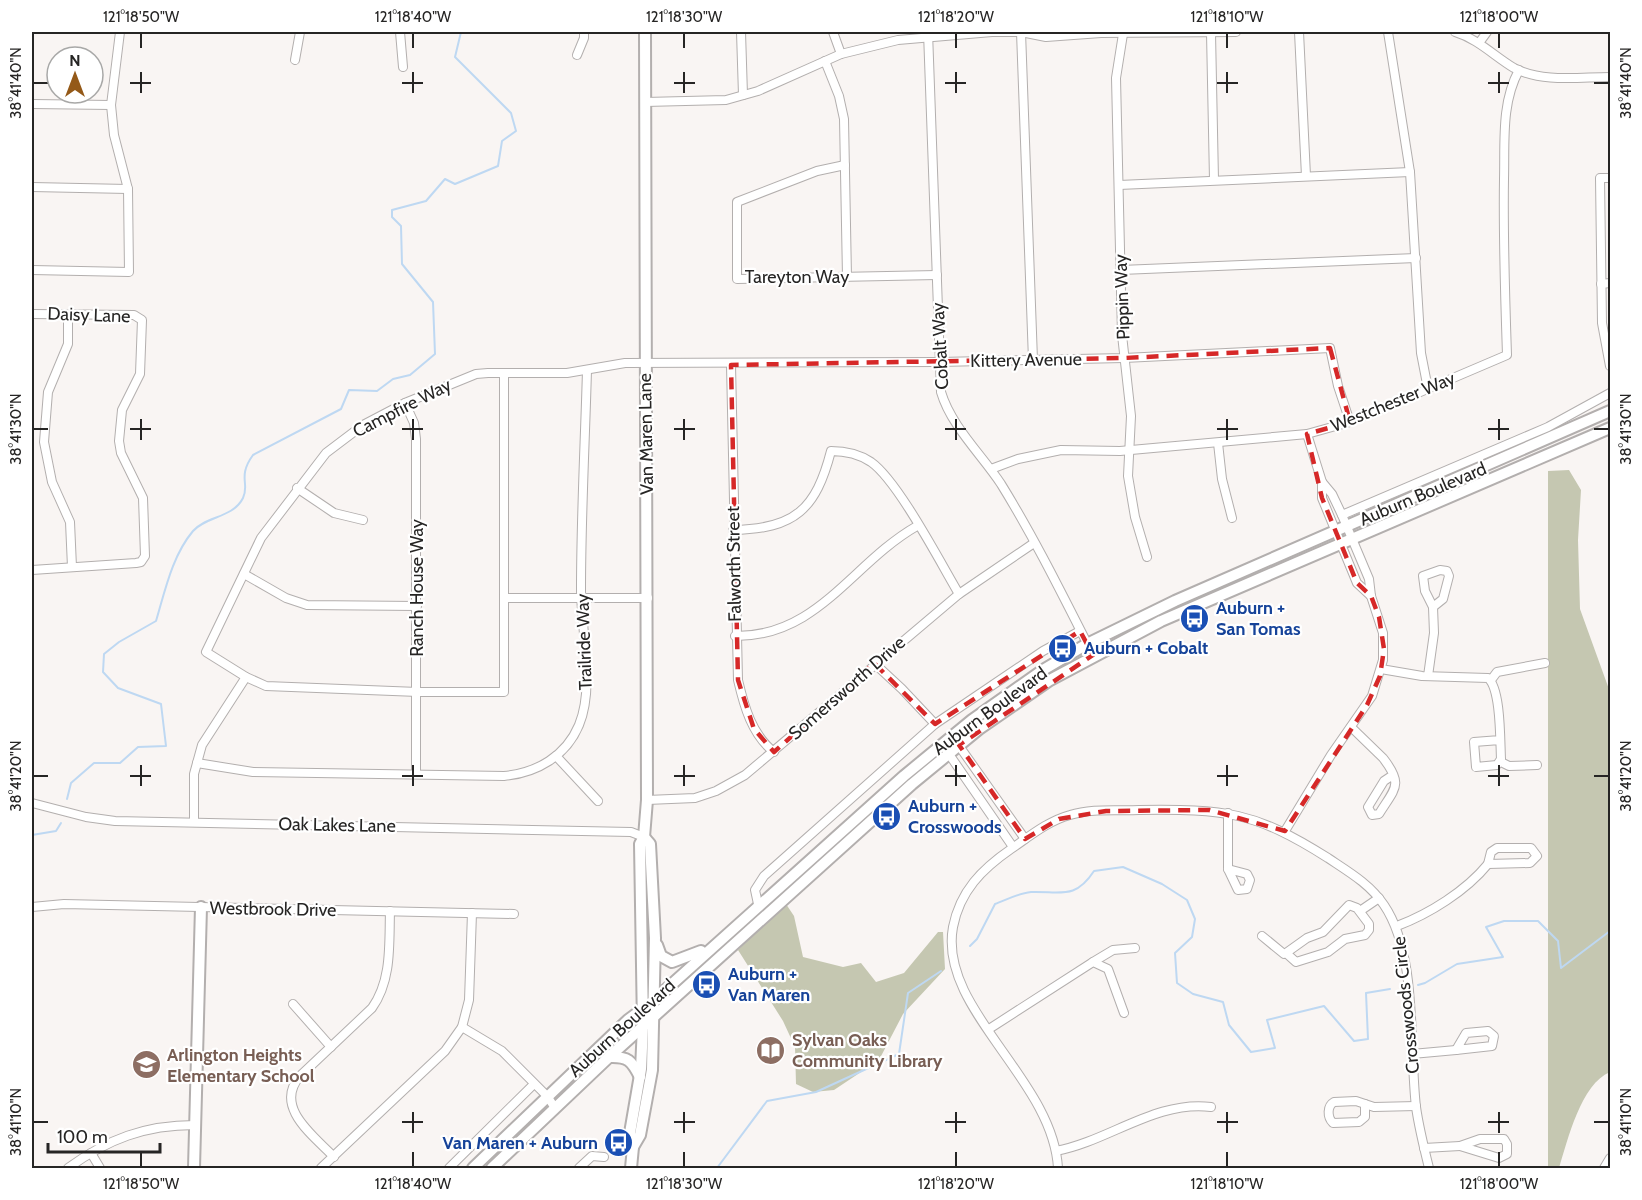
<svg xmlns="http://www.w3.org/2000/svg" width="1642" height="1200" viewBox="0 0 1642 1200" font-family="Cabin,sans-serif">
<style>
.green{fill:#c5c7b1}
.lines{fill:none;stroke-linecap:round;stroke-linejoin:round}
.stream{stroke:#bed8f2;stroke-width:2}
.street-casing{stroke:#b3afae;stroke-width:10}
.secondary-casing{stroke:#b3afae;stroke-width:14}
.street{stroke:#fff;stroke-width:8}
.secondary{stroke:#fff;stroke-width:10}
.marked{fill:none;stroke:#d62828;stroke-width:4.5;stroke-dasharray:12 8;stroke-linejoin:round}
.ticks{fill:none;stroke:#262524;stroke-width:2}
.labels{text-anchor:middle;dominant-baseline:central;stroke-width:4.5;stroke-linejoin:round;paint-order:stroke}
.street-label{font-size:18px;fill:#262524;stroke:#fff}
.transit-label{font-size:18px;font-weight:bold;fill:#164399;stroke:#fff;text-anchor:start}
.education-label{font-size:18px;font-weight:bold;fill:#785e54;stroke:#fff;text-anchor:start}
.neatline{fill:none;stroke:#262524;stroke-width:2}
.ticks-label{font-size:15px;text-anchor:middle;fill:#262524}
</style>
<rect width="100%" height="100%" fill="#f9f5f3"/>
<g class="green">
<path d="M1569,470L1581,490L1578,540L1580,609L1610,692V1072C1581,1084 1568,1139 1559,1168H1548V471Z"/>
<path d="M786,904L794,916L803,957L843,967L861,963L876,982L904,973L938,932H943L945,969L903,1014L879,1060L834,1090L813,1092L796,1084L795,1047L783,1021L738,950Z"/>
</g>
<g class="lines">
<g class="stream">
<path d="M67,799L71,783L94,763H120L138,747L166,746L161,704L118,688L103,672L104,654L119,642L156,621C165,591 172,556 193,531C206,516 233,518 243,498C250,484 237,477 253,455L341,409L349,390L377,391L393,379L410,375L435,354L433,302L402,264L401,226L392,217V210L426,201L445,179L455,184L498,166L502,141L516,131L511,113L455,57L461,32"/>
<path d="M32,835L56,831L61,823"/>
<path d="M970,946L977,939L995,904C1006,900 1019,893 1031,892C1061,891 1075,900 1094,871L1123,867L1162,884L1187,900L1195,919L1192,937L1175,953L1177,983L1193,994L1223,1002L1229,1025L1251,1052L1275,1048L1267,1020L1324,1006L1354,1041L1368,1039L1366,993L1390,989"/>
<path d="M1418,985L1425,983L1457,964L1503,957L1486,927L1504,921H1538L1558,941L1561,968L1610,931"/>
<path d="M717,1168L767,1101L816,1092L899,1054L908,993L941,971"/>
</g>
<defs>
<g id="street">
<path d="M400,32L403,67"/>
<path d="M741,32L743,95"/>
<path d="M833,32L841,54"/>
<path d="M928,32L941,392C951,426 982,455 1001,484C1035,539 1064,598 1093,655"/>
<path d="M1021,32L1033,360"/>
<path d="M1299,32L1306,176"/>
<path d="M1388,32L1410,172L1421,353L1428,389"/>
<path d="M1455,32C1478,39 1494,56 1514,68C1543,83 1579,77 1610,77"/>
<path d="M1211,33L1214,180"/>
<path d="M1123,34L1116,78L1122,335L1131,416L1128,476L1135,517L1147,557"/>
<path d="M1479,43L1487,32"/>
<path d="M577,55L584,38V32"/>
<path d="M295,60L300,32"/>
<path d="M825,61L839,96L844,119L847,277"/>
<path d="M645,102L726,100L758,91L841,54L898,40L992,32H1021L1046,37L1101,33L1236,32"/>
<path d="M32,104L111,105"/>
<path d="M845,165L817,171L737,202V279L937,275"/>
<path d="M1610,178H1600L1602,323L1610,366"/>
<path d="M1119,185L1410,172"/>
<path d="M32,187L128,189"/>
<path d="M32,270L129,272L128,189L114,135L111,105L120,32"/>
<path d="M1121,270L1416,258"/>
<path d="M1601,284L1610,283"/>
<path d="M32,314L134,315L142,320L140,374L122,410L119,441L121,453L143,498L145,556L141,562L136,563L32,570"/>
<path d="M68,315V344L48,392L44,442L52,482L70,522L72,567"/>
<path d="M731,365L738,680C744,706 752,735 774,752"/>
<path d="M504,373V692H418L266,686L246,677L206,652L261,538L326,453L363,425L405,403L476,374L488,373H567L625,363L939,362L1124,358L1330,348L1338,386L1350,422"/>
<path d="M405,403L414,423L416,439V774"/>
<path d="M1307,434L1322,482V498L1357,583L1371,596"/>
<path d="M1218,443L1222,479L1232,518"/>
<path d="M991,469L1018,459L1061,450L1120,451L1307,434L1350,422L1507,355C1505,296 1503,238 1504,179C1505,142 1501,103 1519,70"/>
<path d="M297,488L334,513L363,520"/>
<path d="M1342,515L1548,427L1610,393"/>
<path d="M733,530C795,529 816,509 831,451C845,451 859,454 871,462C898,481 940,562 959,594"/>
<path d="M1440,570L1447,571L1449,576L1443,599L1433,607L1425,591L1423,576Z"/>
<path d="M244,574L286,598L307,605L417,606"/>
<path d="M504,598H648"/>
<path d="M735,636C818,637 852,563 917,526"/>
<path d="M874,663L902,689L935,724"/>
<path d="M1381,669L1422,676L1488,678C1501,689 1500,740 1501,759L1497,765L1476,767L1474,742L1500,740"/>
<path d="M1428,676L1434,633L1433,607"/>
<path d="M1491,680L1497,672L1545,663"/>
<path d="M1351,727L1383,758C1404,785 1395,788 1379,814L1372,815L1368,807L1384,781L1393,775"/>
<path d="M952,736L1025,839"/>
<path d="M942,744L1013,847"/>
<path d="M556,756L598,801"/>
<path d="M1501,762L1509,766L1537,765"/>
<path d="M197,763L253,772L504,776C537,773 566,756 579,725C595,687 581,630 581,589C581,516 585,443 587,370"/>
<path d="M647,800L695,798L716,791L745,775L959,594L1034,543"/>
<path d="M32,803L86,817L115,821L631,832L644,837"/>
<path d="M1228,813V869"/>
<path d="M194,822V774L202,745L246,677"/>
<path d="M1285,831L1331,755L1372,696L1383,660V633L1371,596L1369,579L1342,515L1332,494L1322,482"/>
<path d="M1497,848H1531L1537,856L1530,863L1488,864L1491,852Z"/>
<path d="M1228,869L1247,874L1250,880L1247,889L1238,890Z"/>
<path d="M758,904L755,890L764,876L935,724L1043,651L1080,631"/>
<path d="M32,907L64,904L514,914"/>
<path d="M1360,911L1379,898"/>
<path d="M1397,926C1429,914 1466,891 1488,864"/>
<path d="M1262,936L1284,954L1286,953L1307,938L1323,932L1349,905L1357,908L1369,924V930L1365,935L1345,939L1328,952L1296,962L1286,953"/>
<path d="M1093,962L1113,950L1135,948"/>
<path d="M293,1004L331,1047"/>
<path d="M462,1027L502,1051L547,1096L555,1108"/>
<path d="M989,1029L1093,962L1108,969L1124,1013"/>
<path d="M1488,1031L1494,1036L1492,1046L1456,1050L1466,1033Z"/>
<path d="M1412,1054L1456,1050"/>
<path d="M1334,1102L1356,1101L1365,1104V1117L1359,1122L1333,1123C1327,1117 1327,1106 1334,1102Z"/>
<path d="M1365,1104L1374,1107L1416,1106"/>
<path d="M1480,1139H1504L1507,1144V1154L1499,1158L1460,1146Z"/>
<path d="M1424,1148L1460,1146"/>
<path d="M1056,1151C1109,1141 1156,1100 1211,1107"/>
<path d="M91,1153L100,1168"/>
<path d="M334,1157C314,1136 273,1107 300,1076L372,1008C392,980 389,944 390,911"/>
<path d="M68,1168C108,1139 145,1125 195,1125"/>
<path d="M321,1168L445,1051L462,1027L469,1000L472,913"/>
<path d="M449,1168L534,1084"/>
<path d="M579,1168L592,1156L604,1157"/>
<path d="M1058,1168C1053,1079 938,1009 953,927C960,891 982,869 1011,849C1030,836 1048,821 1070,815C1092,808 1116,811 1139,810C1225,809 1254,811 1328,858C1349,872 1370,884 1384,905C1418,955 1409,1047 1416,1107C1419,1128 1424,1148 1429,1168"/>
<path d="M1604,1168L1610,1158"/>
</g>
<g id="secondary">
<path d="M657,945L661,956L672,962L701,951"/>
<path d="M609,1057C628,1056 632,1061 640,1077"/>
<path d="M633,1147L640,1135L652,1070L655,938L650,844L644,837"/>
<path d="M194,1168L201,907"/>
<path d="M473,1168L628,1020L652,1002L904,776L972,720L1043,670L1087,644L1175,601L1610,411"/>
<path d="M492,1168L609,1057L912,784L979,729L1050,680L1161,621L1610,428"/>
<path d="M631,1168L633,1147L630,1133L641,1069L643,1026L640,844L644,837L647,800L645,32"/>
</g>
</defs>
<use href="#street" class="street-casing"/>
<use href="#secondary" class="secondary-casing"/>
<use href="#street" class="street"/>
<use href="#secondary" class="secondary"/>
</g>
<path class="marked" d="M1330,348L1350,422L1307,434L1322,498L1357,583L1371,596L1379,617L1384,649L1380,676L1367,705L1285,831L1209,810L1106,811L1059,819L1025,839L959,745L1093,655L1080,631L935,724L874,663L774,752L754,729L738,680L731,365L1124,358Z"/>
<path class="ticks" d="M141,33V48M413,33V48M684,33V48M956,33V48M1227,33V48M1499,33V48M141,72V93M413,72V93M684,72V93M956,72V93M1227,72V93M1499,72V93M33,83H48M130,83H151M402,83H423M674,83H695M945,83H966M1217,83H1238M1488,83H1509M1594,83H1609M141,419V440M413,419V440M684,419V440M956,419V440M1227,419V440M1499,419V440M33,429H48M130,429H151M402,429H423M674,429H695M945,429H966M1217,429H1238M1488,429H1509M1594,429H1609M141,765V786M413,765V786M684,765V786M956,765V786M1227,765V786M1499,765V786M33,776H48M130,776H151M402,776H423M674,776H695M945,776H966M1217,776H1238M1488,776H1509M1594,776H1609M413,1112V1133M684,1112V1133M956,1112V1133M1227,1112V1133M1499,1112V1133M33,1122H48M402,1122H423M674,1122H695M945,1122H966M1217,1122H1238M1488,1122H1509M1594,1122H1609M141,1152V1167M413,1152V1167M684,1152V1167M956,1152V1167M1227,1152V1167M1499,1152V1167"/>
<defs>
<symbol id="bus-disc" viewBox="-11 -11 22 22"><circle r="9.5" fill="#1a4fb4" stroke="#fff"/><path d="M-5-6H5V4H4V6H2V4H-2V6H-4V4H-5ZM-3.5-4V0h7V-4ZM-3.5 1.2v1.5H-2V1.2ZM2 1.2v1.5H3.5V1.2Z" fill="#fff"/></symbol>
<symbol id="library-disc" viewBox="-11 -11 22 22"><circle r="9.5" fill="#8d6e63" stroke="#fff"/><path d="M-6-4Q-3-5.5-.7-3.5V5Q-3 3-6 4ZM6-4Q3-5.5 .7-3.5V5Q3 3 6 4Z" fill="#fff"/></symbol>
<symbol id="school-disc" viewBox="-11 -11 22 22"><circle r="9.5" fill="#8d6e63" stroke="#fff"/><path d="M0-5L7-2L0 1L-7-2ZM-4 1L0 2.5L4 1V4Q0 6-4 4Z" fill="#fff"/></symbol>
</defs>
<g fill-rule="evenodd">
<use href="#bus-disc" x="1178" y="602" width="33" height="33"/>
<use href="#bus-disc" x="1046" y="632" width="33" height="33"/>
<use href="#bus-disc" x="870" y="800" width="33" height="33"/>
<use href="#bus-disc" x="690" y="968" width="33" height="33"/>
<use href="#library-disc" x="754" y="1034" width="33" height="33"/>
<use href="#school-disc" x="130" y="1048" width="33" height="33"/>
<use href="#bus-disc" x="602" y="1126" width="33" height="33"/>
</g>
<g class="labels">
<g class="street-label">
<text x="797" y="277">Tareyton Way</text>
<text transform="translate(1122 297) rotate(-92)">Pippin Way</text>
<text transform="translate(89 315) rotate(2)">Daisy Lane</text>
<text transform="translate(940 346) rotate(-93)">Cobalt Way</text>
<text transform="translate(1026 360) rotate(-1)">Kittery Avenue</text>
<text transform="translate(1393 402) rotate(-22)">Westchester Way</text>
<text transform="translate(402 408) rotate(-27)">Campfire Way</text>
<text transform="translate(646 434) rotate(-91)">Van Maren Lane</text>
<text transform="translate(1423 494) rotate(-23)">Auburn Boulevard</text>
<text transform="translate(734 564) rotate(-91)">Falworth Street</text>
<text transform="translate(417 588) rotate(-90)">Ranch House Way</text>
<text transform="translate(584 642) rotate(-92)">Trailride Way</text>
<text transform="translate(847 688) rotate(-41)">Somersworth Drive</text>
<text transform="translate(990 711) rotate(-36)">Auburn Boulevard</text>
<text transform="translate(337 825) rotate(1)">Oak Lakes Lane</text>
<text transform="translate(273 909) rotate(1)">Westbrook Drive</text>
<text transform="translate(1406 1005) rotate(-96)">Crosswoods Circle</text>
<text transform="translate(622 1028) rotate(-42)">Auburn Boulevard</text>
</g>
<g class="transit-label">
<text x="1216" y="608">Auburn +<tspan x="1216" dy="21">San Tomas</tspan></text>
<text x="1084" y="648">Auburn + Cobalt</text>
<text x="908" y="806">Auburn +<tspan x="908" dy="21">Crosswoods</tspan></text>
<text x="728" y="974">Auburn +<tspan x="728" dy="21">Van Maren</tspan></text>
<text x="598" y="1143" text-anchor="end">Van Maren + Auburn</text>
</g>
<g class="education-label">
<text x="792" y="1040">Sylvan Oaks<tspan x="792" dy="21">Community Library</tspan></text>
<text x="167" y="1055">Arlington Heights<tspan x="167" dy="21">Elementary School</tspan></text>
</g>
</g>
<rect width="1642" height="1200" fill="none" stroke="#ffffff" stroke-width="66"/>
<g transform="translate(75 75)"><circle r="28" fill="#ffffff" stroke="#a8a8a7" stroke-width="1.5"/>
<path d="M0-4.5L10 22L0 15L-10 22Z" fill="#945918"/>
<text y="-9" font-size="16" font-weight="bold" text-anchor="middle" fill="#262524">N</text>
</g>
<path d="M48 1143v9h112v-9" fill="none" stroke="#262524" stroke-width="3"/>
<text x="57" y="1143" font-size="18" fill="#262524" stroke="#ffffff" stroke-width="4.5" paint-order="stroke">100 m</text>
<rect x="33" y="33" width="1576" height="1134" class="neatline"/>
<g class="ticks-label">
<text x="141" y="22">121°18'50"W</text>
<text x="413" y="22">121°18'40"W</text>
<text x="684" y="22">121°18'30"W</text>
<text x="956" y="22">121°18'20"W</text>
<text x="1227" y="22">121°18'10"W</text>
<text x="1499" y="22">121°18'00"W</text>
<text transform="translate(16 83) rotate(-90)" y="5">38°41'40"N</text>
<text transform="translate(1626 83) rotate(-90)" y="5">38°41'40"N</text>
<text transform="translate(16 429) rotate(-90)" y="5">38°41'30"N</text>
<text transform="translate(1626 429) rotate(-90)" y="5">38°41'30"N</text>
<text transform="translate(16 776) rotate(-90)" y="5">38°41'20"N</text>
<text transform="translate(1626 776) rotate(-90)" y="5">38°41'20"N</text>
<text transform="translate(16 1122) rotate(-90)" y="5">38°41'10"N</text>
<text transform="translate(1626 1122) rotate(-90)" y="5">38°41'10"N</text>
<text x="141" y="1189">121°18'50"W</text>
<text x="413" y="1189">121°18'40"W</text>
<text x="684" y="1189">121°18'30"W</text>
<text x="956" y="1189">121°18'20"W</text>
<text x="1227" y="1189">121°18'10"W</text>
<text x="1499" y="1189">121°18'00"W</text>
</g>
</svg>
